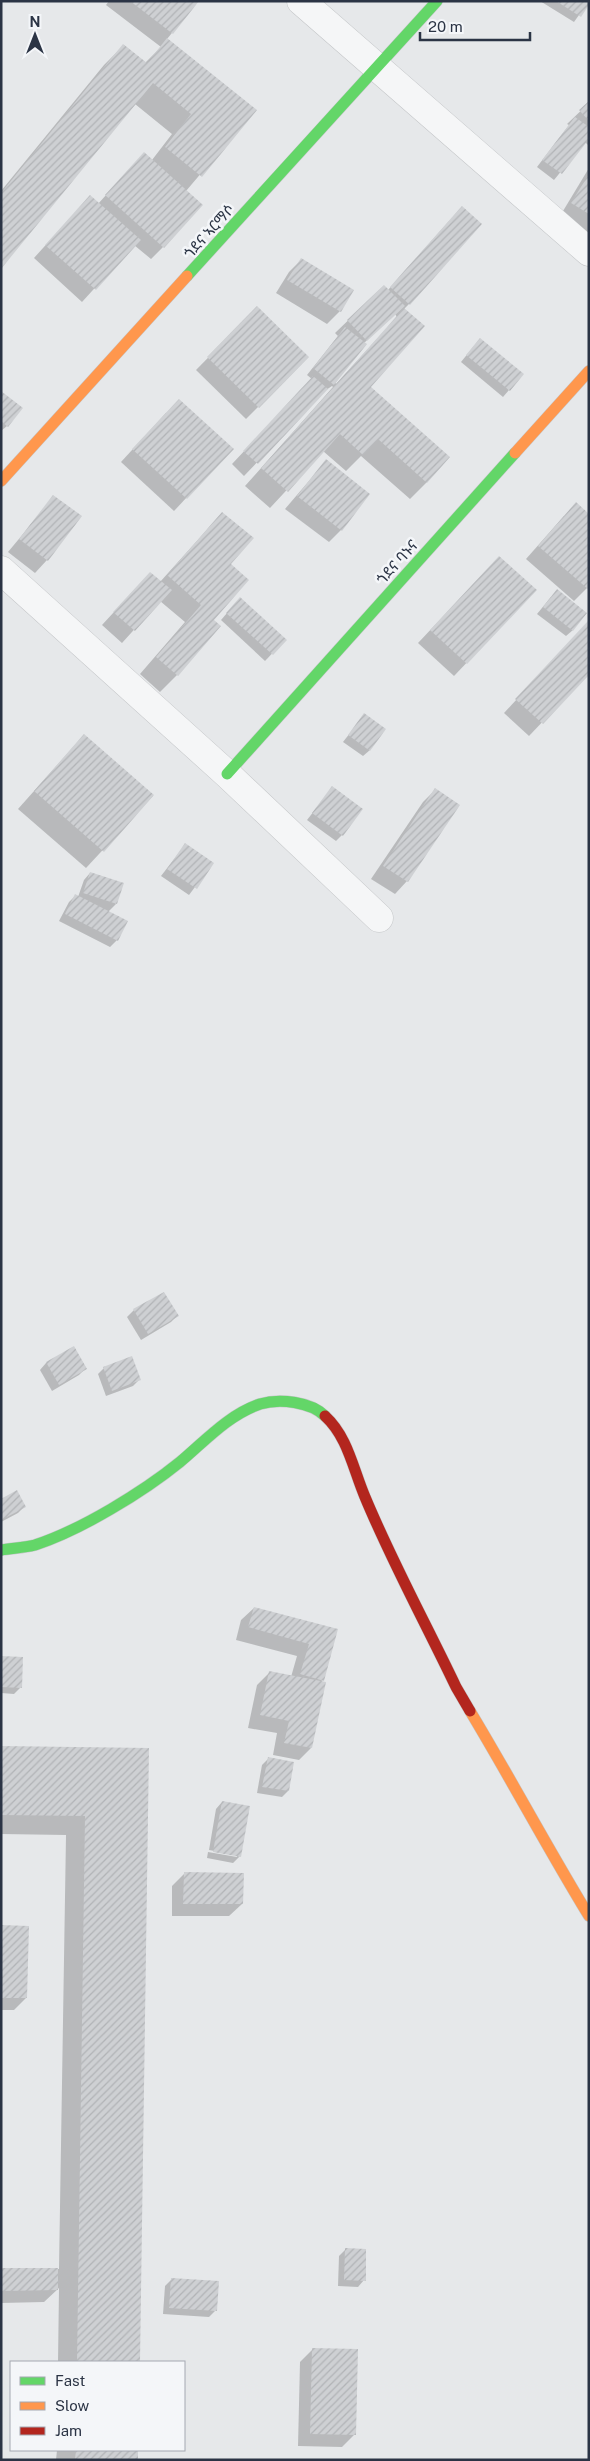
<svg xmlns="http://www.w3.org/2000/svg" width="590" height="2461" viewBox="0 0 590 2461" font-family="'Public Sans','Noto Sans Ethiopic',sans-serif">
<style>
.shadow{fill:#0003;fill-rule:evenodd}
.building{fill:url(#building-hatch)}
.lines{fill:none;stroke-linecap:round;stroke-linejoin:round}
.street-casing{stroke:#c4c6c8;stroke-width:29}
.fast-casing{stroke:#c4c6c8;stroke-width:12}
.slow-casing{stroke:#c4c6c8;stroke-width:12}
.jam-casing{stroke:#c4c6c8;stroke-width:12}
.street{stroke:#f5f6f7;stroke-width:28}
.fast{stroke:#63d668;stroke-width:11}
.slow{stroke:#ff974d;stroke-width:11}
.jam{stroke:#b3261e;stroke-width:11}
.labels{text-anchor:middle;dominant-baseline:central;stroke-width:5;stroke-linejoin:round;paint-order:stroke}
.street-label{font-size:15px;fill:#2b3445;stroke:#f4f6f9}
</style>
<defs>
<pattern id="building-hatch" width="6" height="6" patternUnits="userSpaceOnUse" patternTransform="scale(1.25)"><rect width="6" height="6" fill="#ced0d3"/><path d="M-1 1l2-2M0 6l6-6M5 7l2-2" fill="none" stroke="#b1b3b6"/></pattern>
</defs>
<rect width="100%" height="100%" fill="#e6e8ea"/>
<g class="shadow">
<path d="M109,1H198L167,39L255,110L186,191L163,247L151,259L134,245L82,302L34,258L90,196L98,204L132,166L152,160L172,134L135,104L1,267V191L104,65L124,45L145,63L161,47L106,5Z"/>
<path d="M540,1H589L574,22Z"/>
<path d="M589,103V146L585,142L554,180L537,167L569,125L567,124Z"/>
<path d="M589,168V233L560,216Z"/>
<path d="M450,220L409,304L404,309L369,387L427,482L410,499L361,456L346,471L323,451L270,508L245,486L333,387L332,386L326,390L244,476L232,464L312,379L307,375L338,336L335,333L384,286L388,290ZM395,314L397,317L336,384L335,382L364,343Z"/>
<path d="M301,260L352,291L340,311L327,324L276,293L289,272Z"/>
<path d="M257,308L308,357L246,419L196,370Z"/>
<path d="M474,346L509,390L503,397L461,362Z"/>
<path d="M1,393L7,426L1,431Z"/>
<path d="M166,413L232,449L174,511L121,462Z"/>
<path d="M326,461L341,530L329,542L285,509Z"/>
<path d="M54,497L47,560L35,573L8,552Z"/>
<path d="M222,513L229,564L213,621L177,675L160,692L140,674L185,622L160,601L122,643L102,625L150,573L160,582Z"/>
<path d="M589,515V586L574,601L526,559L564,516Z"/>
<path d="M487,570L535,591L454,676L418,643Z"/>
<path d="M551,597L573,630L566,636L537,614Z"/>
<path d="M234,605L285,640L265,661L221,620Z"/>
<path d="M578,633L589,673L529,736L504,713Z"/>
<path d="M364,715L370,750L363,756L343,742Z"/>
<path d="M84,735L153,796L86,868L18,809Z"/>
<path d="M332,788L342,835L336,841L307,820Z"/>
<path d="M435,790L407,881L395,894L371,879L423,802Z"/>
<path d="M185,845L213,863L189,895L161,876Z"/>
<path d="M90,873L116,904L108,912L117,940L110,947L59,921L69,902L76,895L78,897L84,880Z"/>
<path d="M164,1293L177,1316L171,1322L141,1340L127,1317L134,1310Z"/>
<path d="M74,1348L86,1368L79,1375L52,1391L40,1370L46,1363Z"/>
<path d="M104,1368L140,1379L133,1386L106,1396L98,1374Z"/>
<path d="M1,1500L24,1507L18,1513L1,1522Z"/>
<path d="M254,1608L337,1630L321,1683H324L311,1748L299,1760L273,1755L277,1733L248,1728L257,1685L269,1673L291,1677L297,1656L236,1640L241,1620Z"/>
<path d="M1,1658L21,1687L14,1694L1,1693Z"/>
<path d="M1,1747L148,1750L139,2362H58L59,2288L44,2302L1,2303V2270L59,2269L66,1835L1,1834Z"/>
<path d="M269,1758L288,1791L282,1797L257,1793L262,1765Z"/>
<path d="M222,1802L240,1856L233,1863L207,1858L208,1852L237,1857V1855L209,1850L216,1809Z"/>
<path d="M185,1873L242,1904L229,1916H172V1886Z"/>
<path d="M1,1926L26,1998L14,2010H1Z"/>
<path d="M345,2250L364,2280L358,2287L338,2286L339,2256Z"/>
<path d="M171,2280L215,2311L209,2317L163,2314L165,2286Z"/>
<path d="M313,2349L355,2434L342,2447L298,2446L300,2362Z"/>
<path d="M57,2450H137V2459L56,2460Z"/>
</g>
<g class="building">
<path d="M130,1H199L173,34Z"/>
<path d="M556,1H589V5L581,17Z"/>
<path d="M167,38L257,110L202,177L165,147L191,114L153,83L1,269V193L123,44L147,63Z"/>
<path d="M589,101V121L579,110Z"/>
<path d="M575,117L589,127V139L562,174L542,160Z"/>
<path d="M144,152L203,205L164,248L105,195Z"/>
<path d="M589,174V214L571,203Z"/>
<path d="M90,195L141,240L96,290L45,245Z"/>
<path d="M462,206L482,224L410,305L390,287Z"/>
<path d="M301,258L354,290L341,312L287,280Z"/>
<path d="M384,285L405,306L367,341L347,320Z"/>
<path d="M257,306L309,357L259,408L207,357Z"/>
<path d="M404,308L425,326L371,387L450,457L427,483L378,439L363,455L340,434L288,492L261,468Z"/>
<path d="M345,327L367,344L334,385L313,368Z"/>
<path d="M480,338L524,374L510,391L466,355Z"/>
<path d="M313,376L328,389L258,464L243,451Z"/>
<path d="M1,391L23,408L8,427L1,421Z"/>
<path d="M179,399L234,449L187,499L132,449Z"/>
<path d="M326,459L370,494L342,531L297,496Z"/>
<path d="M53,495L82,516L48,561L19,539Z"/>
<path d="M576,502L589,514L588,589L538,546Z"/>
<path d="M222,512L254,538L231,564L249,580L214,620L221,626L178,676L156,657L201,605L167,575Z"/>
<path d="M499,556L537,590L467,664L430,630Z"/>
<path d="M150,572L172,590L135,631L113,612Z"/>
<path d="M557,589L587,613L573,631L543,607Z"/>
<path d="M240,597L287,640L273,655L226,613Z"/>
<path d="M589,620V675L543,724L515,699Z"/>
<path d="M364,713L386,729L370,751L348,735Z"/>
<path d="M84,734L154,795L104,852L34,791Z"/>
<path d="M332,786L363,809L343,836L312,813Z"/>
<path d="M435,788L460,805L408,882L383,866Z"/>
<path d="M185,843L214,863L197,889L167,869Z"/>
<path d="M90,872L124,883L117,904L83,893Z"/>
<path d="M75,894L128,921L118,941L65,914Z"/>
<path d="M164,1292L179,1316L148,1334L133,1309Z"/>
<path d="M74,1346L87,1369L59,1385L46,1362Z"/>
<path d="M132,1356L141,1380L112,1391L103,1367Z"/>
<path d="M17,1490L26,1507L1,1520V1499Z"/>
<path d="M254,1607L338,1629L324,1681L300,1674L309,1644L248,1627Z"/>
<path d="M1,1656L23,1657L22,1688L1,1687Z"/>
<path d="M269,1671L326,1682L312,1748L284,1743L289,1721L260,1715Z"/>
<path d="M1,1746L149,1748L140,2362H77L85,1816L1,1815Z"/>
<path d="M268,1757L294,1762L289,1791L262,1787Z"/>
<path d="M222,1801L250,1806L241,1857L213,1852Z"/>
<path d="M184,1872L244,1873L243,1904H183Z"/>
<path d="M1,1925L29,1926L27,1998H1Z"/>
<path d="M345,2248L366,2249V2281L344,2280Z"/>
<path d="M1,2268H58V2290L1,2291Z"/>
<path d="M171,2278L219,2281L217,2311L169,2308Z"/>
<path d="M312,2348L358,2349L356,2435L310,2434Z"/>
<path d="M76,2450H138V2459H75Z"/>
</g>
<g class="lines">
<defs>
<g id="street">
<path d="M301,1L589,252"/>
<path d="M1,570L227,774L379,918"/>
</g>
<g id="fast">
<path d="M187,276L437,1"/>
<path d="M227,774L515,453"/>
<path d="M1,1550C12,1548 24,1548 35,1545C81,1530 143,1492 180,1462C205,1441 228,1415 260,1404C280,1398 311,1402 325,1416"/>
</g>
<g id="slow">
<path d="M515,453L589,371"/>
<path d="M1,481L187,276"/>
<path d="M470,1711C511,1779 548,1849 589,1916"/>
</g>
<path id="jam" d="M325,1416C348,1437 353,1469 365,1497C392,1562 426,1624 456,1687L470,1711"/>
</defs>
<use href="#street" class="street-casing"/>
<use href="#fast" class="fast-casing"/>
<use href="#slow" class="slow-casing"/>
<use href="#jam" class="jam-casing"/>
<use href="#street" class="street"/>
<use href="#fast" class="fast"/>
<use href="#slow" class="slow"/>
<use href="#jam" class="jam"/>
</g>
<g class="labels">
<g class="street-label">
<text transform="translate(209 231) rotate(-48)">ጎደና ኣርማሶ</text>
<text transform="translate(397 562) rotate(-48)">ጎደና ባኑና</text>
</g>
</g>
<rect width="590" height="2461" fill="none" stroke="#2b3445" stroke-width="5"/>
<rect x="10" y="2361" width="175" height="90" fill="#f4f6f9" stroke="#a4a8b1"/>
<rect x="20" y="2377" width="25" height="8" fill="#63d668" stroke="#a4a8b1"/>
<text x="55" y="2386" font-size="15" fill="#2b3445">Fast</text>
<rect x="20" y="2402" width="25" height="8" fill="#ff974d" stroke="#a4a8b1"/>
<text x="55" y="2411" font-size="15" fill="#2b3445">Slow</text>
<rect x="20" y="2427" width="25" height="8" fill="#b3261e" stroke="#a4a8b1"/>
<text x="55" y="2436" font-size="15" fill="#2b3445">Jam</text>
<g transform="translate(35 35)" stroke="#f4f6f9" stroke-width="4" paint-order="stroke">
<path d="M0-4L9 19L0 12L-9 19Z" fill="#2b3445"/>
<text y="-8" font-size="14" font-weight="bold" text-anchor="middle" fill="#2b3445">N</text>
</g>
<path d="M420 32v8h110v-8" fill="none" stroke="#2b3445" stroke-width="2.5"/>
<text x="428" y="32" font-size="15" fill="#2b3445" stroke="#f4f6f9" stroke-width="4" paint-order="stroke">20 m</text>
</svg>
